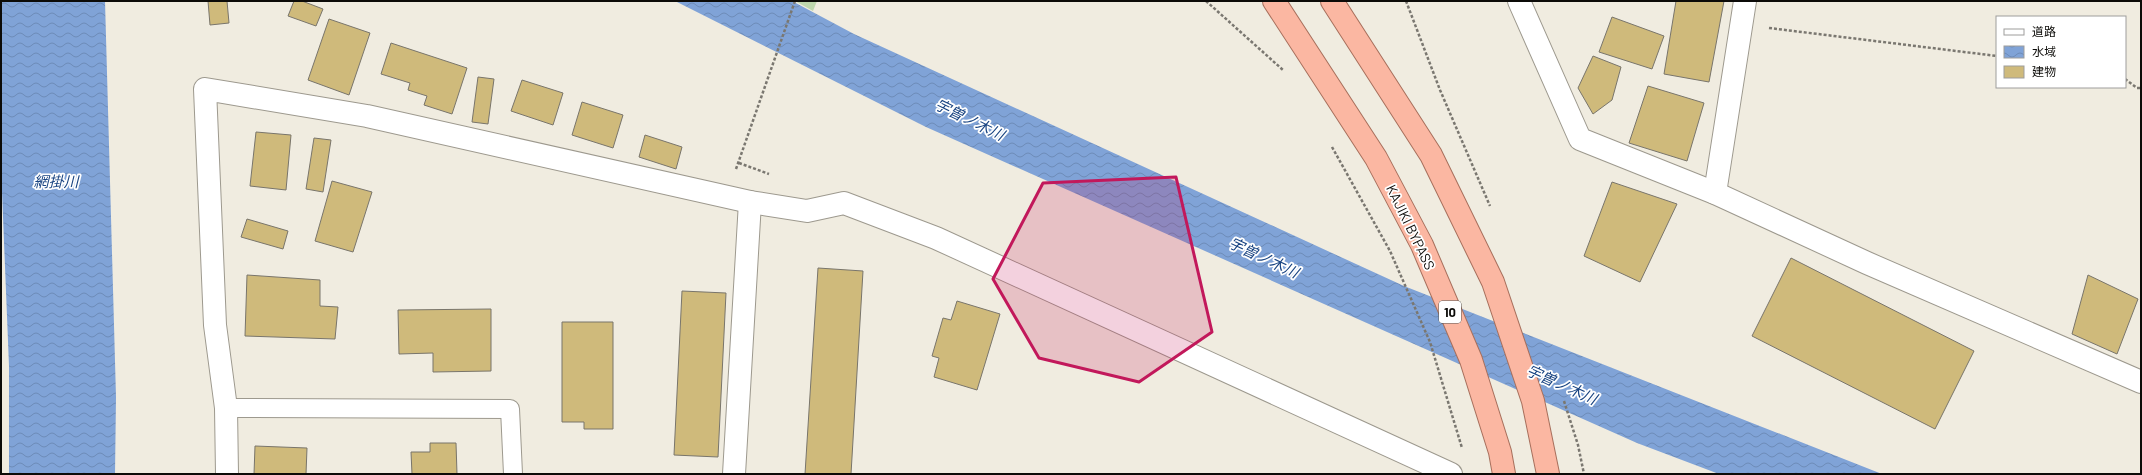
<svg xmlns="http://www.w3.org/2000/svg" width="2142" height="475" viewBox="0 0 2142 475" font-family="Barlow,'Noto Sans JP',sans-serif">
<style>
.green{fill:#bed7ad}
.water{fill:url(#water-waves)}
.building{fill:#cfba7b;stroke:#79756b}
.lines{fill:none;stroke-linecap:round;stroke-linejoin:round}
.service-casing{stroke:#9d998e;stroke-width:20}
.minor-casing{stroke:#9d998e;stroke-width:24}
.trunk-casing{stroke:#a76f5c;stroke-width:24}
.path{stroke:#7a7770;stroke-width:2.5;stroke-dasharray:3 2;stroke-linecap:butt}
.service{stroke:#fff;stroke-width:18}
.minor{stroke:#fff;stroke-width:22}
.trunk{stroke:#fbb7a2;stroke-width:22}
.marked{fill:#c2185b;fill-opacity:0.2;stroke:#c2185b;stroke-width:3;stroke-linejoin:round}
.labels{text-anchor:middle;dominant-baseline:central;stroke-width:3.5;stroke-linejoin:round;paint-order:stroke}
.shield{fill:#fff;stroke:#555452;stroke-width:1}
.shield-label{font-size:13px;font-weight:bold;fill:#0c0b08}
.street-label{font-size:14px;fill:#0c0b08;stroke:#fff}
.water-label{font-size:15px;font-style:italic;fill:#194482;stroke:#fff}
</style>
<defs>
<pattern id="water-waves" width="16" height="10" patternUnits="userSpaceOnUse"><rect width="16" height="10" fill="#80a3d7"/><path d="M0 5q4-4 8 0t8 0" fill="none" stroke="#6d8bb7"/></pattern>
</defs>
<rect width="100%" height="100%" fill="#f0ece0"/>
<path class="green" d="M795,1H817L813,11Z"/>
<g class="water">
<path d="M1,1H105L116,397L115,474H9V366L1,167Z"/>
<path d="M675,1H792L854,34L1404,286L1882,474H1719L1637,443L926,127Z"/>
</g>
<g class="building">
<path d="M208,1H227L229,23L210,25Z"/>
<path d="M294,1H302L323,9L316,26L288,16Z"/>
<path d="M1676,1H1724L1709,82L1664,74Z"/>
<path d="M1612,17L1664,36L1652,69L1599,52Z"/>
<path d="M329,19L370,33L349,95L308,80Z"/>
<path d="M391,43L467,68L452,114L424,105L427,96L408,90L410,83L381,74Z"/>
<path d="M1593,56L1621,67L1612,100L1593,114L1578,88Z"/>
<path d="M478,77L494,79L488,124L472,122Z"/>
<path d="M522,80L563,93L553,125L511,111Z"/>
<path d="M1648,86L1704,103L1687,161L1629,143Z"/>
<path d="M582,102L623,115L613,148L572,135Z"/>
<path d="M256,132L291,135L286,190L250,186Z"/>
<path d="M645,135L682,147L676,169L639,157Z"/>
<path d="M314,138L331,140L323,192L306,189Z"/>
<path d="M332,181L372,192L353,252L315,241Z"/>
<path d="M1612,182L1677,204L1640,282L1584,256Z"/>
<path d="M247,219L288,231L283,249L241,237Z"/>
<path d="M1791,258L1974,351L1935,429L1752,336Z"/>
<path d="M818,268L863,271L851,474H805Z"/>
<path d="M247,275L320,280V306L338,307L335,339L245,336Z"/>
<path d="M2088,275L2138,299L2117,354L2072,334Z"/>
<path d="M682,291L726,293L718,457L674,455Z"/>
<path d="M957,301L1000,314L977,390L934,377L939,358L932,356L943,318L951,320Z"/>
<path d="M491,309V371L433,372V353L399,354L398,310Z"/>
<path d="M562,322H613V429H584V422H562Z"/>
<path d="M430,443H456L457,474H412L411,452H430Z"/>
<path d="M255,446L307,448L306,474H254Z"/>
</g>
<g class="lines">
<defs>
<path id="service" d="M226,408L510,409L513,474"/>
<g id="minor">
<path d="M1519,1L1580,139L1715,193L1867,263L2141,382"/>
<path d="M1715,193L1745,1"/>
<path d="M227,474L226,408L215,325L205,89L367,116L750,202L807,211L844,203L936,238L1451,474"/>
<path d="M734,474L750,202"/>
</g>
<g id="trunk">
<path d="M1274,1L1376,158L1422,245L1471,360L1500,452L1504,474"/>
<path d="M1332,1L1431,155L1493,282L1533,401L1548,474"/>
</g>
</defs>
<use href="#service" class="service-casing"/>
<use href="#minor" class="minor-casing"/>
<use href="#trunk" class="trunk-casing"/>
<g class="path">
<path d="M1206,1L1283,70"/>
<path d="M1406,1L1440,90L1490,206"/>
<path d="M1769,28L1997,56"/>
<path d="M2125,79L2137,88H2141"/>
<path d="M1332,147L1390,251L1430,342L1462,448"/>
<path d="M739,163L769,174"/>
<path d="M736,169L795,1"/>
<path d="M1564,401L1578,445L1584,474"/>
</g>
<use href="#service" class="service"/>
<use href="#minor" class="minor"/>
<use href="#trunk" class="trunk"/>
</g>
<path class="marked" d="M1176,177L1212,332L1139,382L1039,358L993,279L1043,183Z"/>
<g class="labels">
<rect class="shield" x="1439" y="301" width="22" height="22" rx="3"/>
<g class="shield-label">
<text x="1450" y="312">10</text>
</g>
<g class="street-label">
<text transform="translate(1411 227) rotate(64)">KAJIKI BYPASS</text>
</g>
<g class="water-label">
<text transform="translate(970 119) rotate(26)">宇曽ノ木川</text>
<text x="56" y="181">網掛川</text>
<text transform="translate(1264 257) rotate(25)">宇曽ノ木川</text>
<text transform="translate(1562 384) rotate(24)">宇曽ノ木川</text>
</g>
</g>
<rect width="2142" height="475" fill="none" stroke="#0c0b08" stroke-width="4"/>
<rect x="1996" y="16" width="130" height="72" fill="#ffffff" stroke="#9e9d9c"/>
<rect x="2004" y="29" width="20" height="6" fill="#ffffff" stroke="#9e9d9c"/>
<text x="2032" y="36" font-size="12" fill="#0c0b08">道路</text>
<rect x="2004" y="46" width="20" height="12" fill="url(#water-waves)" stroke="#9e9d9c"/>
<text x="2032" y="56" font-size="12" fill="#0c0b08">水域</text>
<rect x="2004" y="66" width="20" height="12" fill="#cfba7b" stroke="#9e9d9c"/>
<text x="2032" y="76" font-size="12" fill="#0c0b08">建物</text>
</svg>
